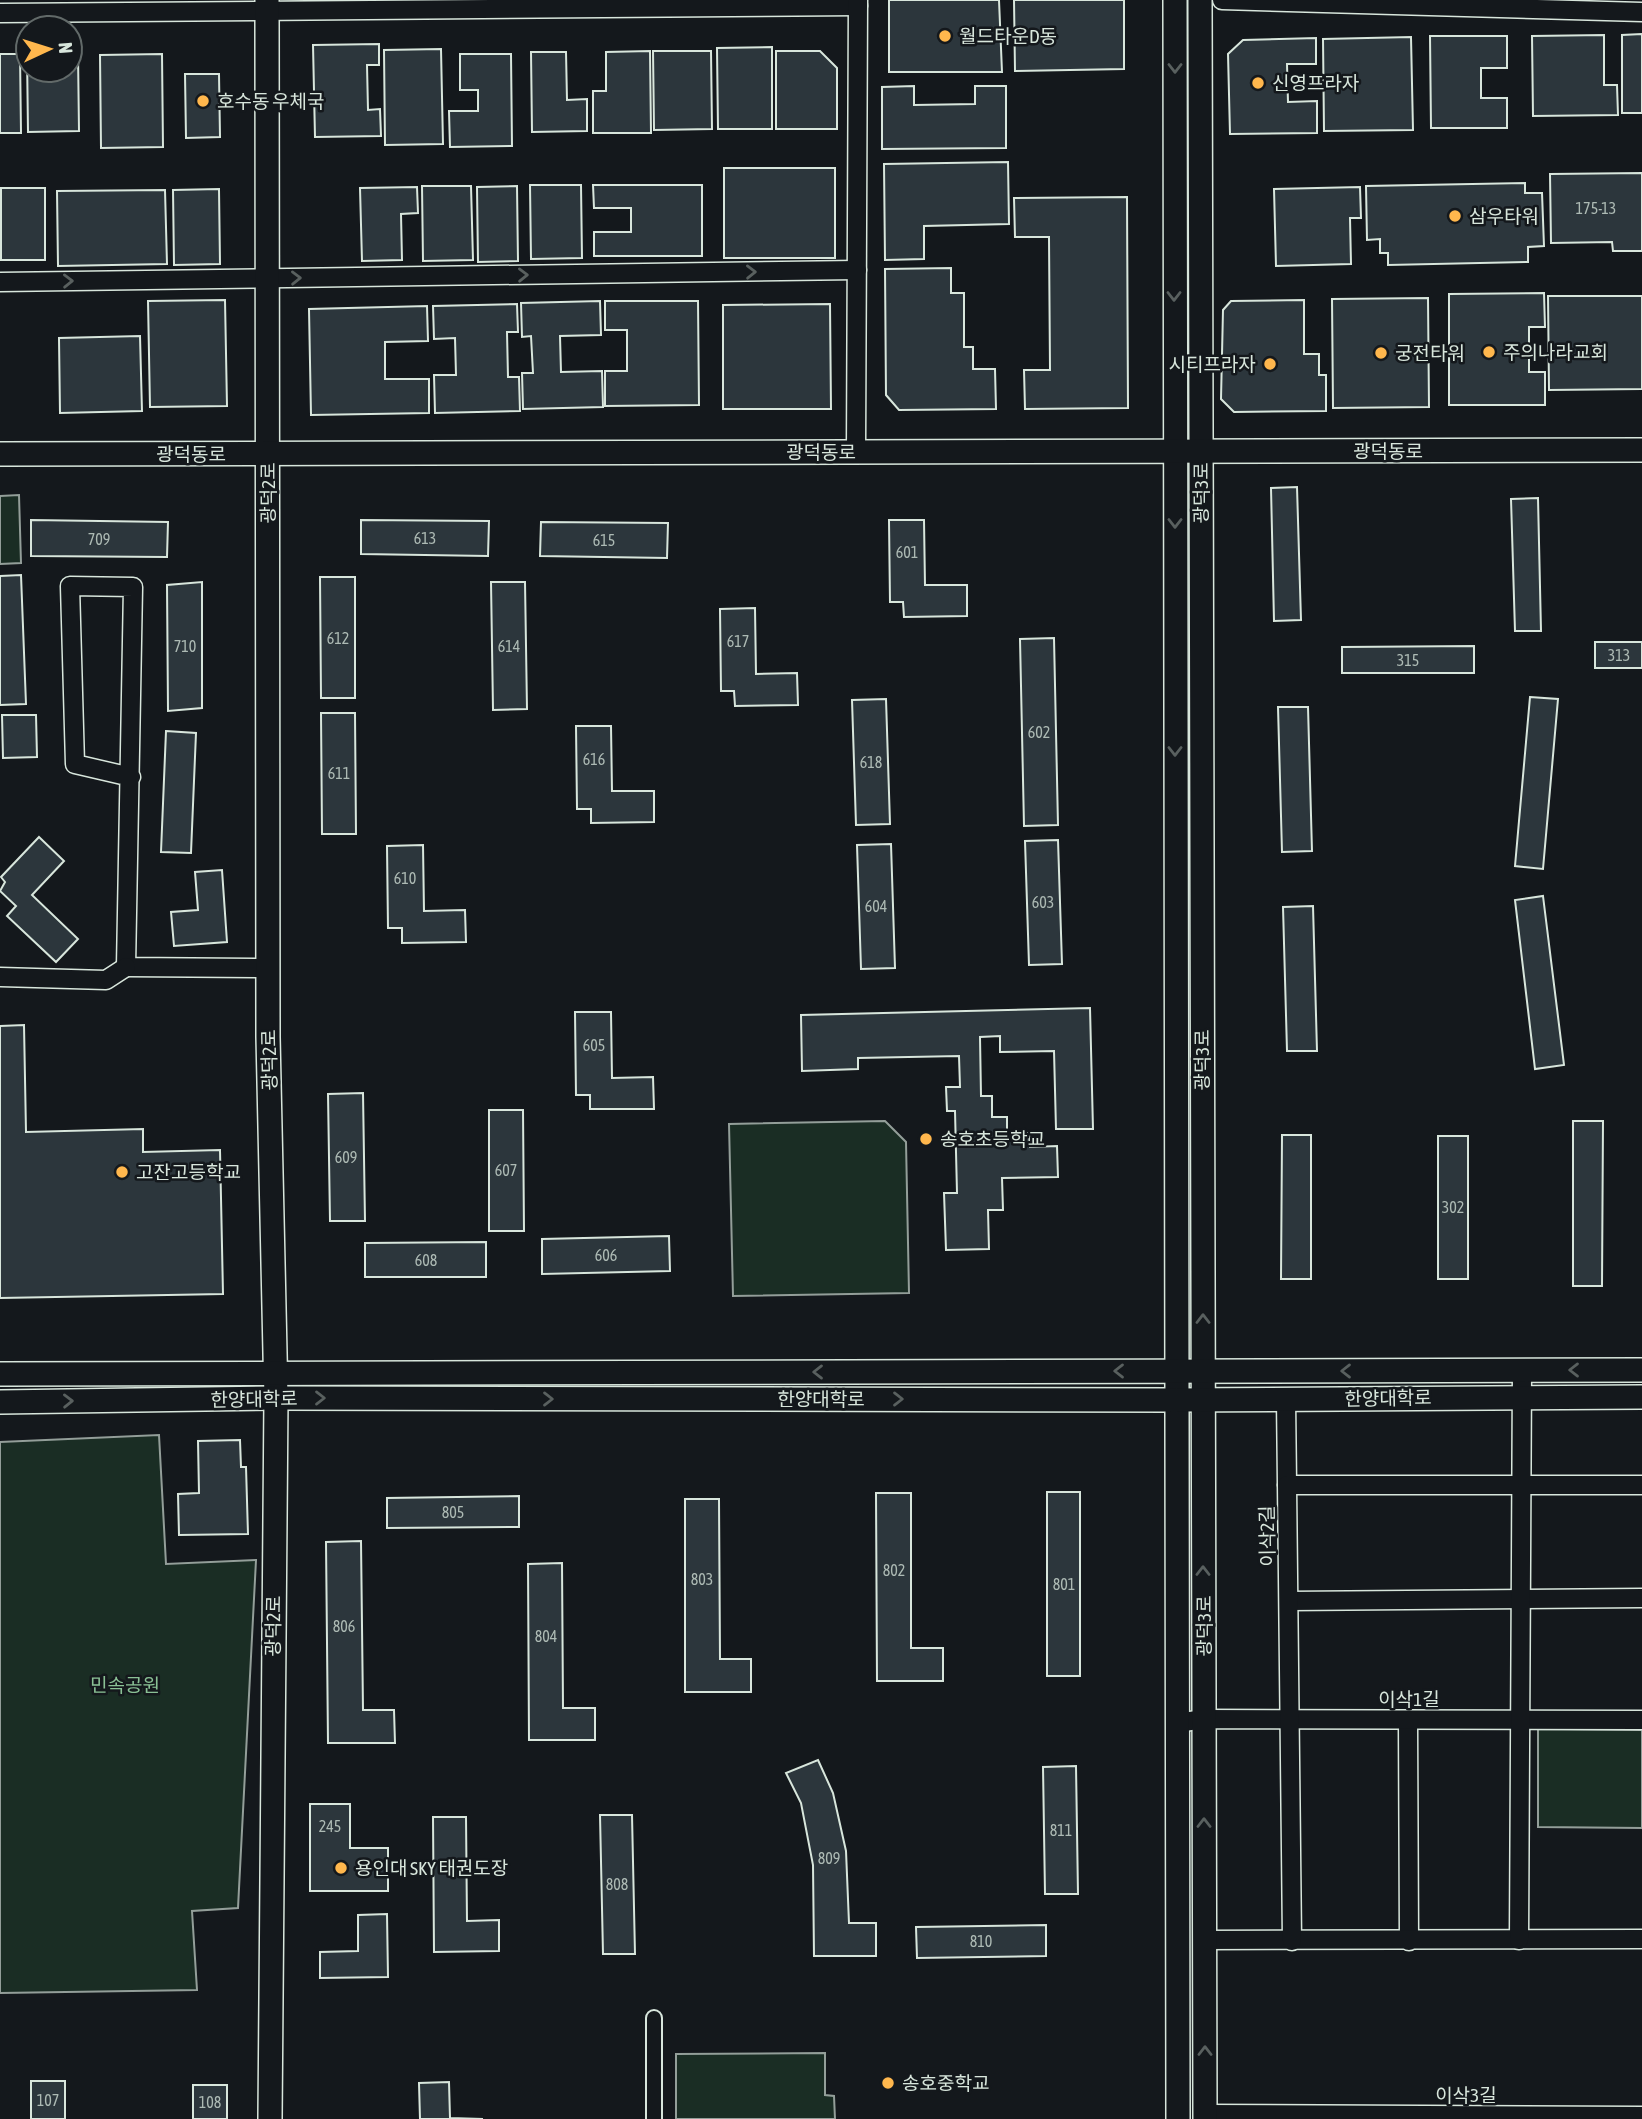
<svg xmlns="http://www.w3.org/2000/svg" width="1642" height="2119" viewBox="0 0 1642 2119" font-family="'Asap Condensed','Noto Sans KR',sans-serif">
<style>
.green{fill:#1a2d24;stroke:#939e99;stroke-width:2}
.building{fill:#2c363c;stroke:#d8e6dc;stroke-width:2}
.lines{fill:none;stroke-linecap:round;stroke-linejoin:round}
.pedestrian-casing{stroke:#d8e6dc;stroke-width:18}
.minor-casing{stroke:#d8e6dc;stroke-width:21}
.tertiary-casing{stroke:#d8e6dc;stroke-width:26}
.pedestrian{stroke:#14181c;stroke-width:14}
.minor{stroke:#14181c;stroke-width:18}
.tertiary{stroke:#14181c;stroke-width:23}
.oneway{stroke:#59605f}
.poi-dot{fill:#ffb74d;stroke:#14181c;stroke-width:2.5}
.labels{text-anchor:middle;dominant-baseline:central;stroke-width:5;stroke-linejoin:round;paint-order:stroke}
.number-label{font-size:16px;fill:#adbab4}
.poi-label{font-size:19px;fill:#d8e6dc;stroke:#14181c;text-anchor:start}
.street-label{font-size:19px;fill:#d8e6dc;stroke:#14181c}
.park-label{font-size:19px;fill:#8ac095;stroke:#14181c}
</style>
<rect width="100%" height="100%" fill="#14181c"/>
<g class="green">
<path d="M19,495L21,563L0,564V496Z"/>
<path d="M885,1121L906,1142L909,1293L733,1296L729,1124Z"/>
<path d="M159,1435L166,1564L256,1560L238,1908L192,1911L197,1990L0,1993V1442Z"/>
<path d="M1538,1729L1642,1730V1828L1538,1827Z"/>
<path d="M825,2053V2095L834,2096L835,2119H676V2054Z"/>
</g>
<g class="building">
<path d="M889,0H999L1002,72H889Z"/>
<path d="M1014,0H1124V69L1015,71Z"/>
<path d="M1642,34V113H1622V35Z"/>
<path d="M1604,35V85H1617L1618,115L1533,116L1532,36Z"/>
<path d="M1430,36H1507V68H1481V98H1507V128H1431Z"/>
<path d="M1411,37L1413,130L1324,131L1323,39Z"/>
<path d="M1316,38V64H1287L1288,102L1317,101V133L1230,134L1228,54L1243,40Z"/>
<path d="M379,44V65H367L368,110L380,109L381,136L315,137L313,45Z"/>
<path d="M772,47V129H718L717,48Z"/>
<path d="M441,49L443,144L385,145L384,50Z"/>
<path d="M650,51L651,133H593V91H606V52Z"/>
<path d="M653,51H711L712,129L654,130Z"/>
<path d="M776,51H820L837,68V129H776Z"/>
<path d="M531,52H566L567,100L587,99V131L532,132Z"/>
<path d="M70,53H78L79,131L28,132L27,54L28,70H70Z"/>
<path d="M0,54H20L21,133H0Z"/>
<path d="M162,54L163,147L101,148L100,55Z"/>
<path d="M460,54H511L512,146L450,147L449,111H478V90H460Z"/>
<path d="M185,74H219L220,137L186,138Z"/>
<path d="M914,86V105L975,104V86H1006V148L882,149V87Z"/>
<path d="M1008,162L1009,224L924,226V259L885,260L884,164Z"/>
<rect x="724" y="168" width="111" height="90"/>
<path d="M1642,173V251H1613L1612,242L1551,243L1550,174Z"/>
<path d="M1525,183V193H1542L1544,246L1528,247V262L1388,265V253H1380V239L1367,240L1366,186Z"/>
<path d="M530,185H581L582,258L531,259Z"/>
<path d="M593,185H702V256H594V232H631V208H594Z"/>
<path d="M422,186H471L473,260L423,261Z"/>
<path d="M517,186L518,261L478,262L477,187Z"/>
<path d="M417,187L418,213L401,214L402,260L362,261L360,188Z"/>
<path d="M1360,187L1361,218H1350L1351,264L1276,266L1274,189Z"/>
<rect x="1" y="188" width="44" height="72"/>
<path d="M219,189L220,264L174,265L173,190Z"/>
<path d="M165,190L167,264L58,266L57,191Z"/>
<path d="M1127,197L1128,408L1025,409L1024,370H1050L1049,237H1015L1014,198Z"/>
<path d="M951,268V293H964V347H973V369H995L996,409L899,410L886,395L885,269Z"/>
<path d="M1544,293L1545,327H1529V372H1545V405H1449V294Z"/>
<path d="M1548,296H1642V389L1549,390Z"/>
<path d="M1428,298L1429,407L1333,408L1332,299Z"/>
<path d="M225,300L227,406L150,407L148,301Z"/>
<path d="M1304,300V354H1319V375H1326V411L1234,412L1221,399L1223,310L1231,301Z"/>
<path d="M600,301L601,335L560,336L561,372L602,371L603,407L523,409L522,373H533L531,336L522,337L521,303Z"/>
<path d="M605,301H698L699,405L605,406V371H627V330H605Z"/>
<path d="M517,304L518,332H507L508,377H519L520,411L435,413L434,375H456L455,338L434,339L433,306Z"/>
<path d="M830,304L831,409H723V305Z"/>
<path d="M427,306L428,341L385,342V379H429V413L311,415L309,309Z"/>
<path d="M140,336L142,411L60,413L59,338Z"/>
<path d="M1297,487L1301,620L1274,621L1271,488Z"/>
<path d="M1538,498L1541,631H1515L1511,499Z"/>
<path d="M31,520L168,522L167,557L31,556Z"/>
<path d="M361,520L489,521L488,556L361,554Z"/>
<path d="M889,520H924L925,585H967V616L904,617L903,602H890Z"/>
<path d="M541,522L668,523L667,558L540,556Z"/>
<path d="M21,575L26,704L0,705V576Z"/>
<path d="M320,577H355V698H321Z"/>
<path d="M202,582V708L168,711L167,585Z"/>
<path d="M491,582H525L527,709L493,710Z"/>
<path d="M755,608L756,674L797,673L798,705L735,706L734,691H721L720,609Z"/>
<path d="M1054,638L1058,825L1024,826L1020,639Z"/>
<rect x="1595" y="642" width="47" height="26"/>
<path d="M1474,646V673H1342V647Z"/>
<path d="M1530,697L1558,699L1543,869L1515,866Z"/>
<path d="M886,699L890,824L856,825L852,700Z"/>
<path d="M1278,707H1308L1312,851L1282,852Z"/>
<path d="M321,713H355L356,834H322Z"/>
<path d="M2,715H36L37,757L3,758Z"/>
<path d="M576,726H611L612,791H654V822L591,823V809H577Z"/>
<path d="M166,731L196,733L191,853L161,852Z"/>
<path d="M39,837L64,861L32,895L78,939L56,962L7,916L16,906L0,891L5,882L1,877Z"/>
<path d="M1058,840L1062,964L1029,965L1025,841Z"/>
<path d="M891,844L895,968L861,969L857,845Z"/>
<path d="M423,845L424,911L465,910L466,942L402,943V928H388L387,846Z"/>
<path d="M222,870L227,942L174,946L171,912L198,910L195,872Z"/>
<path d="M1543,896L1564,1065L1535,1069L1515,900Z"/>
<path d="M1313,906L1317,1051H1287L1283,907Z"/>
<path d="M1090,1008L1093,1129H1056L1054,1051L1000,1052V1036L980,1037L981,1096H992V1117H1007V1133H1029L1030,1147L1057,1146L1058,1177L1002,1178L1003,1210H988L989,1249L946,1250L944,1193H957L955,1111H947L946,1087H960L959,1056L858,1058V1069L802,1071L801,1015Z"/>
<path d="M575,1012H611L612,1078L653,1077L654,1109H590V1095H576Z"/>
<path d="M24,1025L26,1132L143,1129V1152L220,1150L223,1294L0,1298V1026Z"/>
<path d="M363,1093L365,1221H330L328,1094Z"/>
<path d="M489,1110H523L524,1231H489Z"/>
<path d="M1573,1121H1603L1602,1286H1573Z"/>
<path d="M1282,1135H1311V1279H1281Z"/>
<rect x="1438" y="1136" width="30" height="143"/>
<path d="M669,1236L670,1271L542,1274V1239Z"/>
<path d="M486,1242V1277H365V1243Z"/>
<path d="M240,1440L241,1467H246L248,1534L179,1535L178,1494L199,1493L198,1441Z"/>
<rect x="1047" y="1492" width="33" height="184"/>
<path d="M876,1493H911V1648H943V1681H877Z"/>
<path d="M519,1496V1527L387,1528V1498Z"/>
<path d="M685,1499H719L720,1659H751V1692H685Z"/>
<path d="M361,1541L363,1710H394L395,1743H328L326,1542Z"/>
<path d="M562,1563L563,1708H595V1740H529L528,1564Z"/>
<path d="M818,1760L833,1793L846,1851L849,1923H876V1956H814L813,1865L801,1803L786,1773Z"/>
<path d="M1076,1766L1078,1894H1045L1043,1767Z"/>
<path d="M310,1804H350V1848H388V1891H310Z"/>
<path d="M600,1815H632L635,1954H603Z"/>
<path d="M433,1817H466L467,1921L499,1920V1951L434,1952Z"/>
<path d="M387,1914L388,1977L320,1978V1952L358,1951V1915Z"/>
<path d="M1046,1925V1956L917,1958L916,1927Z"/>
<rect x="31" y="2081" width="34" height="38"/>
<path d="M449,2082L450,2118L483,2119H420L419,2083Z"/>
<rect x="193" y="2085" width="34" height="34"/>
</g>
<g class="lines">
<defs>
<path id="pedestrian" d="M654,2018V2119"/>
<g id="minor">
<path d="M1222,0L1642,12"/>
<path d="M0,13L858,6"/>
<path d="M0,282L857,270"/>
<path d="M856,452L858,0"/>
<path d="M131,777L75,764L70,586L133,587L126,967L268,968"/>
<path d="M0,977L106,980L126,967"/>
<path d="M1286,1399L1287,1485"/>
<path d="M1289,1601L1642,1598"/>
<path d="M1408,1720L1409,1941"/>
<path d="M1177,1723L1204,1719L1642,1720"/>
<path d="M1204,1940L1642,1939"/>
<path d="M1519,1940L1522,1371"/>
<path d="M1292,1941L1287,1485H1642"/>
<path d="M1205,2114L1642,2116"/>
</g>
<g id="tertiary">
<path d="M267,0L268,1037L276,1398L270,2119"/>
<path d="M1175,0L1178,2119"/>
<path d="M1200,0L1205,2119"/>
<path d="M0,454L1642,450"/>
<path d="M0,1374L1642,1370"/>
<path d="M0,1402L276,1398L1176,1400L1642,1397"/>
</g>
</defs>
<use href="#pedestrian" class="pedestrian-casing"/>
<use href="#minor" class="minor-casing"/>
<use href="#tertiary" class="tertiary-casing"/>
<use href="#pedestrian" class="pedestrian"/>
<use href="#minor" class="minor"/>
<use href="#tertiary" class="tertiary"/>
</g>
<defs><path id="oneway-chevron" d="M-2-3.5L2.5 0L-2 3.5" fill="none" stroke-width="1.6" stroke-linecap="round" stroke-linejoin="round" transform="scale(1.75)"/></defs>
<g class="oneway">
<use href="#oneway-chevron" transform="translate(1175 68) rotate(90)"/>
<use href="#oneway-chevron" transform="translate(751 272) rotate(-1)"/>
<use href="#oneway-chevron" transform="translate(523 275) rotate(-1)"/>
<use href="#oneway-chevron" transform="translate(296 278) rotate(-1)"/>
<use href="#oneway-chevron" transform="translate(68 281) rotate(-1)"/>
<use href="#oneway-chevron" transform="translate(1174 296) rotate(90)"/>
<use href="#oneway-chevron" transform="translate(1175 523) rotate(90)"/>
<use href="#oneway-chevron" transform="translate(1175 751) rotate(90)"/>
<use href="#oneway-chevron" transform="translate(1203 1319) rotate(-90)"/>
<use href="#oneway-chevron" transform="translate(1574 1370) rotate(180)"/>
<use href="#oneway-chevron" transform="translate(1119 1371) rotate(180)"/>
<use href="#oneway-chevron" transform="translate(1346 1371) rotate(180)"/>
<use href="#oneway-chevron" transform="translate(818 1372) rotate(180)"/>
<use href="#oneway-chevron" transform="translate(320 1398)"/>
<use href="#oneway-chevron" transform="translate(548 1399)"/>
<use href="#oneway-chevron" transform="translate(898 1399)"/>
<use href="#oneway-chevron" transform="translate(68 1401) rotate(-1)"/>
<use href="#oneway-chevron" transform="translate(1203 1571) rotate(-90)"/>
<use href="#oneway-chevron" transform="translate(1204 1823) rotate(-90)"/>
<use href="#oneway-chevron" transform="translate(1205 2051) rotate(-90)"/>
</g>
<g class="poi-dot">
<circle cx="945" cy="36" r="7"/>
<circle cx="1258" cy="83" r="7"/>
<circle cx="203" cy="101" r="7"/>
<circle cx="1455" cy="216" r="7"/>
<circle cx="1489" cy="352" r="7"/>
<circle cx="1381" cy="353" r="7"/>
<circle cx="1270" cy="364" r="7"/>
<circle cx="926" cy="1139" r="7"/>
<circle cx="122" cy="1172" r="7"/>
<circle cx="341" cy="1868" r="7"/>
<circle cx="888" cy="2083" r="7"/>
</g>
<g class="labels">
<g class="number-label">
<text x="1596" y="208">175-13</text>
<text x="425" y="538">613</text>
<text x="99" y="539">709</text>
<text x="604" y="540">615</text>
<text x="907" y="552">601</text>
<text x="338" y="638">612</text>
<text x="738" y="641">617</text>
<text x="185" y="646">710</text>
<text x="509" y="646">614</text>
<text x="1619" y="655">313</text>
<text x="1408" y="660">315</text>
<text x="1039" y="732">602</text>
<text x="594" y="759">616</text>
<text x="871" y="762">618</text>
<text x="339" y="773">611</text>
<text x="405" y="878">610</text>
<text x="1043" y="902">603</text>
<text x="876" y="906">604</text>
<text x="594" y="1045">605</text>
<text x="346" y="1157">609</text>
<text x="506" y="1170">607</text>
<text x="1453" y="1207">302</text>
<text x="606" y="1255">606</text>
<text x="426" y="1260">608</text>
<text x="453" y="1512">805</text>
<text x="894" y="1570">802</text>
<text x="702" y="1579">803</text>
<text x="1064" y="1584">801</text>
<text x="344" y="1626">806</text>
<text x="546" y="1636">804</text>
<text x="330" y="1826">245</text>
<text x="1061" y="1830">811</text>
<text x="829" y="1858">809</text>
<text x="617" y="1884">808</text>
<text x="981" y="1941">810</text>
<text x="48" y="2100">107</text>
<text x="210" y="2102">108</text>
</g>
<g class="poi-label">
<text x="959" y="36">월드타운D동</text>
<text x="1272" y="83">신영프라자</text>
<text x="217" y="101">호수동 우체국</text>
<text x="1469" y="216">삼우타워</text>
<text x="1503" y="352">주의나라교회</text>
<text x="1395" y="353">궁전타워</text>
<text x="1256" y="364" text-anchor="end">시티프라자</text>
<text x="940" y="1139">송호초등학교</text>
<text x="136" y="1172">고잔고등학교</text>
<text x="355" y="1868">용인대 SKY 태권도장</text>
<text x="902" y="2083">송호중학교</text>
</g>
<g class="street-label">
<text x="1388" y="451">광덕동로</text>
<text x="821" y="452">광덕동로</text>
<text x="191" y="454">광덕동로</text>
<text transform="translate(268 493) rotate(-90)">광덕2로</text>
<text transform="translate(1201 493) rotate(-90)">광덕3로</text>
<text transform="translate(269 1060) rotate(-91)">광덕2로</text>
<text transform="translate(1202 1060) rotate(-90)">광덕3로</text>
<text transform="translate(1388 1398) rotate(-1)">한양대학로</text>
<text transform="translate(254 1399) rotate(-1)">한양대학로</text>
<text x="821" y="1399">한양대학로</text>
<text transform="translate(1267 1536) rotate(-91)">이삭2길</text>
<text transform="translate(273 1626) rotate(-89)">광덕2로</text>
<text transform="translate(1204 1626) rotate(-90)">광덕3로</text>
<text x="1409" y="1699">이삭1길</text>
<text x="1466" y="2095">이삭3길</text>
</g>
<g class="park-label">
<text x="125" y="1685">민속공원</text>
</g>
</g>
<g transform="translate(49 49) rotate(86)"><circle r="33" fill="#14181c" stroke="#626a69" stroke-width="2"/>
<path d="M0-5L12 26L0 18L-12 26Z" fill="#ffb74d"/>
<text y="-10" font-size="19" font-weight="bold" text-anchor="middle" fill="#d8e6dc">N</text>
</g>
</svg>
